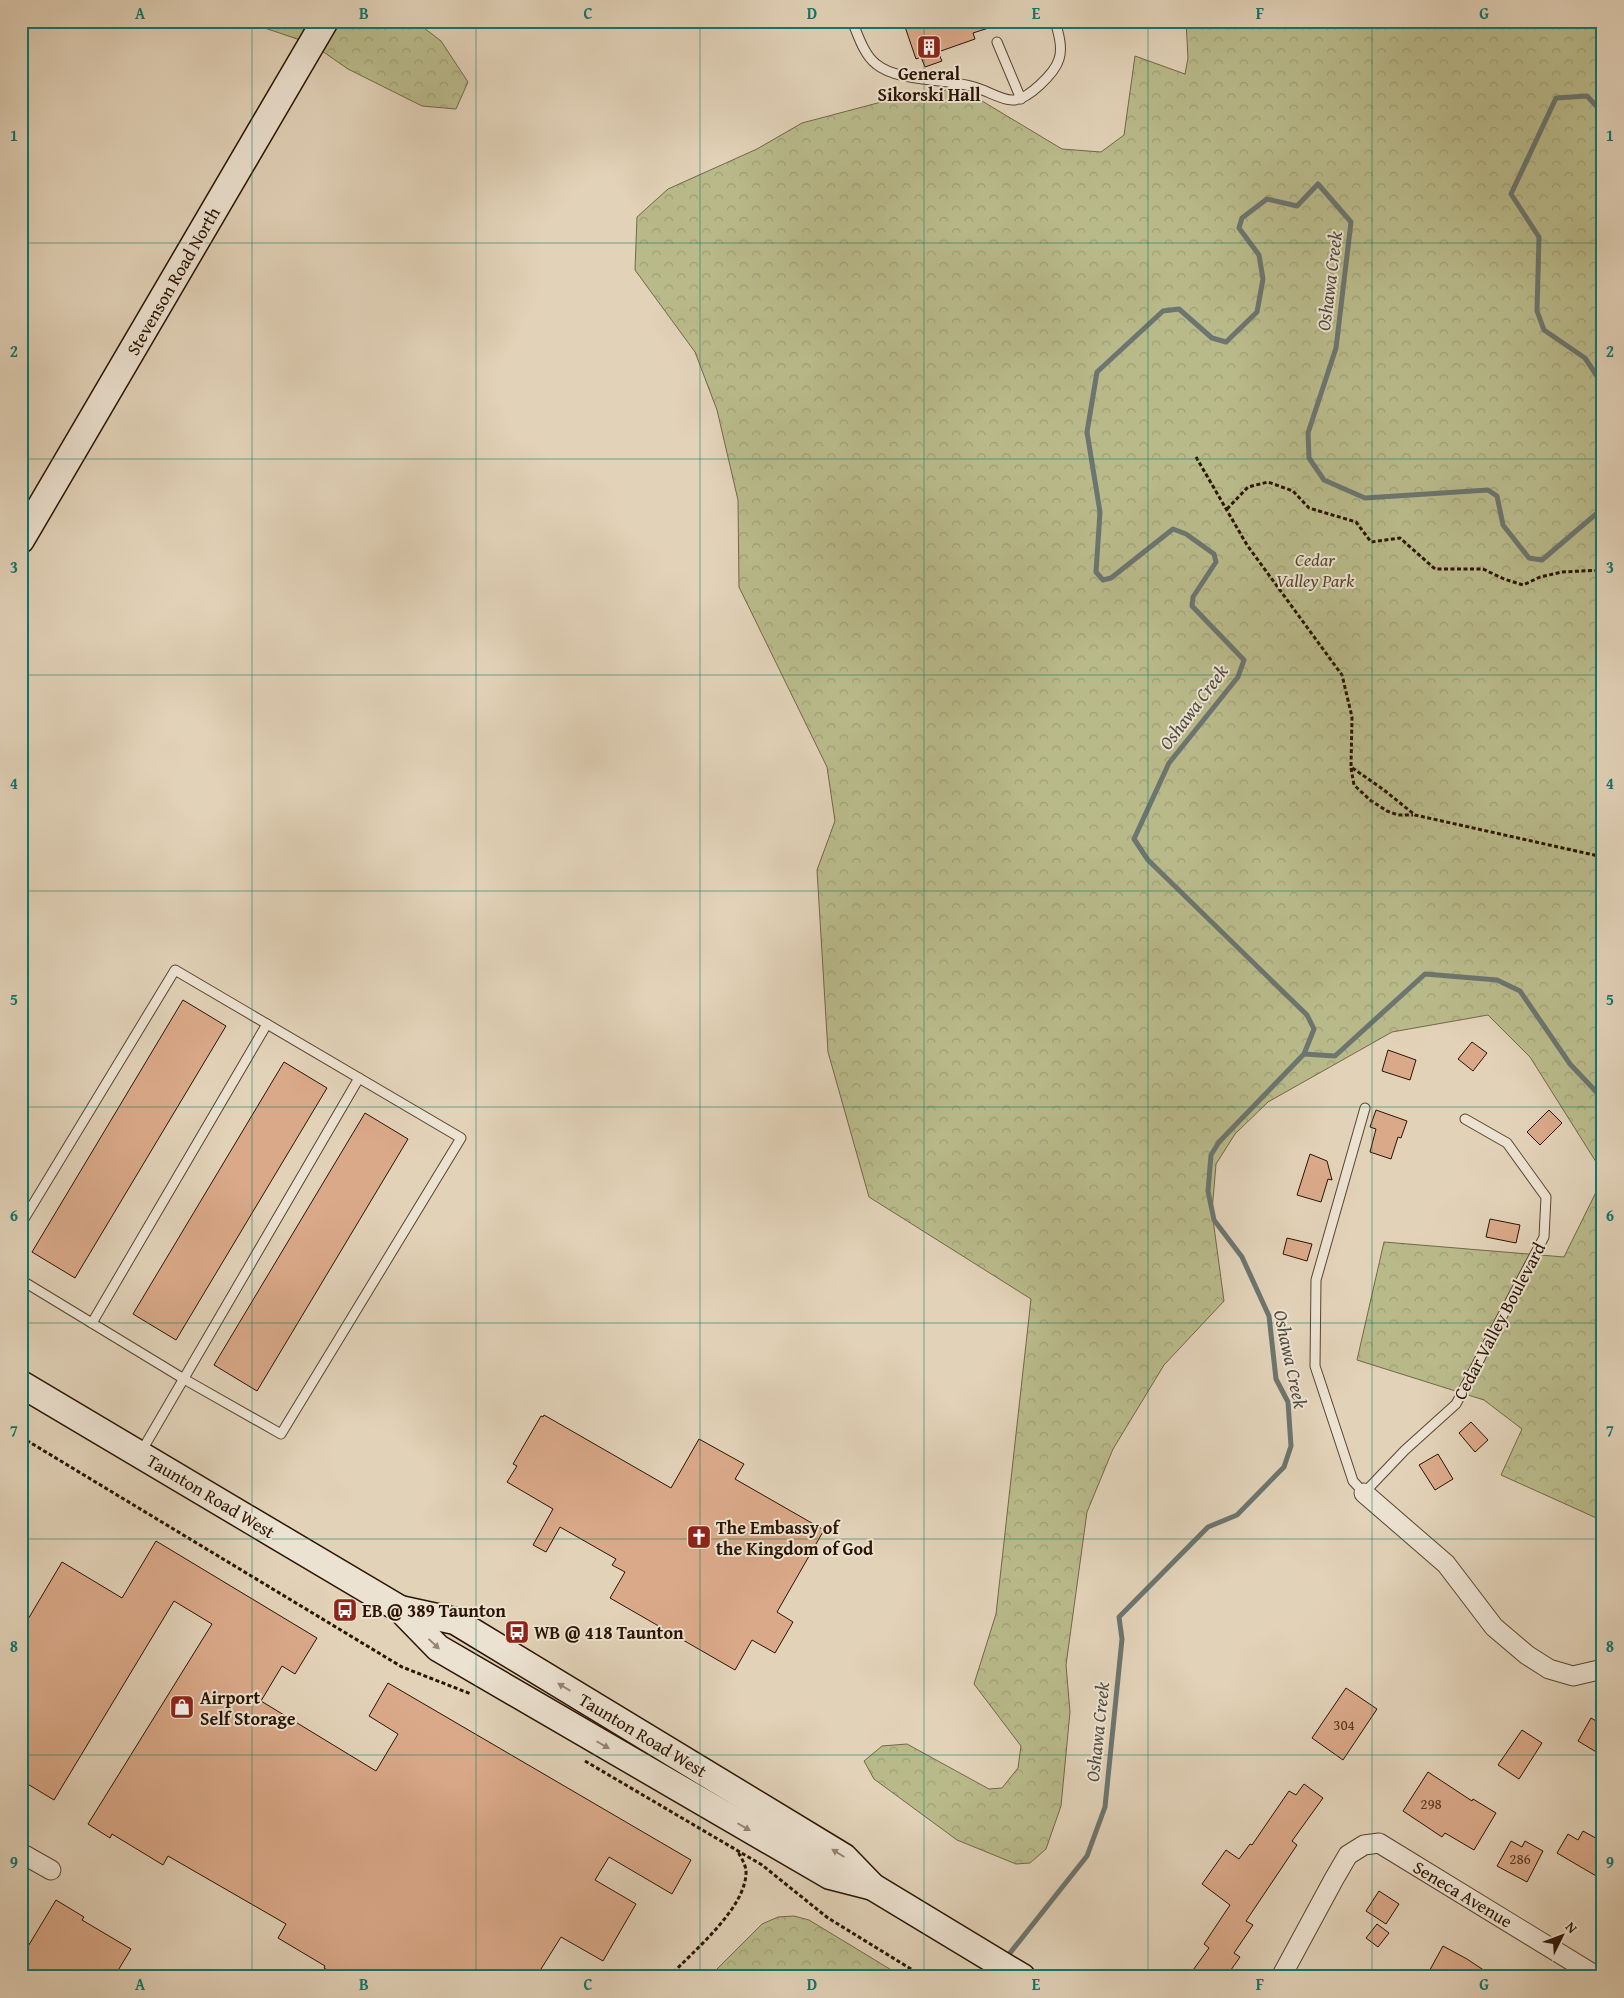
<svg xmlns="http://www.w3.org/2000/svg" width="1624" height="1998" viewBox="0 0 1624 1998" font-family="'Gentium Book Plus',serif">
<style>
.forest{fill:url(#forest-crowns);stroke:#726746}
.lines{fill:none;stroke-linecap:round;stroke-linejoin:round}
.stream{stroke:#6c756f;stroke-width:5}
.building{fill:#daa989;stroke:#2b1401}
.lane-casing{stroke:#59442f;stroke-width:11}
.street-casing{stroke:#59442f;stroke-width:21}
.secondary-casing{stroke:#2b1401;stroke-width:29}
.path{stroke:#2b1401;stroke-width:3;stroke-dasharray:4 2.5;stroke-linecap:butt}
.lane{stroke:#ece2d1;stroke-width:9}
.street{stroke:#ece2d1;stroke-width:19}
.secondary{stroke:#ece2d1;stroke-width:26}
.oneway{fill:#958573}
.grid{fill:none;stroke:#0f766e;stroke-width:1;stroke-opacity:0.55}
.labels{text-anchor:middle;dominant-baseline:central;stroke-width:4;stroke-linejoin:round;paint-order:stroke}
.number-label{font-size:15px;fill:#573923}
.poi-label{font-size:18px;font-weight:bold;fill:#2b1401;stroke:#ece2d1;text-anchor:start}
.street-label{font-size:18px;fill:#2b1401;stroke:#ece2d1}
.park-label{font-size:18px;font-style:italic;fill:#56462a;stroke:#ece2d1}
.water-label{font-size:19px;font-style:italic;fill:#514c41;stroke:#ece2d1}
.neatline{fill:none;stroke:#0f766e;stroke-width:2}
.grid-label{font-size:16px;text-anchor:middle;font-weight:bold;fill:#0f766e}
</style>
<defs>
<pattern id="forest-crowns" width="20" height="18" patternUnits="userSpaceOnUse" patternTransform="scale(1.25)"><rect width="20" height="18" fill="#b9ba8a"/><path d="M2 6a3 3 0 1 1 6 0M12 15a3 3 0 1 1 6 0" fill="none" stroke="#9f9f75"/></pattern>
</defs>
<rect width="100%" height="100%" fill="#e2d2b8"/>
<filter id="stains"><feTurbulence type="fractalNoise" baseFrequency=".004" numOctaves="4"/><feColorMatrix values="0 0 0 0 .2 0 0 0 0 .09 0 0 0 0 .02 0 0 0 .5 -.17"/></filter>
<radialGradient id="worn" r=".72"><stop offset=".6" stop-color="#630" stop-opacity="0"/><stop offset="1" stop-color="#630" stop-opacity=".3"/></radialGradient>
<g class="forest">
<path d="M244,21H415L441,41L468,82L456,109L422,106L348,69L312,44Z"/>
<path d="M1186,21H1603V1173L1530,1057L1488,1015L1392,1032L1268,1102L1235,1134L1216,1164L1212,1212L1224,1301L1164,1365L1113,1449L1087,1512L1066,1665L1070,1712L1061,1806L1046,1849L1030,1863L1016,1864L957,1840L874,1779L864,1761L882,1746L907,1744L989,1789L1002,1788L1018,1768L1021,1746L974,1684L996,1614L1031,1299L869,1197L828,1052L817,870L835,821L827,767L739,587L738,500L717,410L695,352L635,270L637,217L668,189L757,149L802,123L904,96L947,90L977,98L1062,149L1101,152L1124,135L1135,56L1185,74L1188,58Z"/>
<path d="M1603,1178V1521L1501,1475L1522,1429L1484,1400L1357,1360L1384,1242L1564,1257Z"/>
<path d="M794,1916L809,1920L903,1977H709L762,1924L778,1917Z"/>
</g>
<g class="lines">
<g class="stream">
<path d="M1603,113L1587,96L1556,98L1511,194L1539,237L1537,311L1544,330L1585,358L1603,385"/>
<path d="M1304,1054L1335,1056L1425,974L1497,980L1520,991L1570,1064L1603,1099"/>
<path d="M1006,1958L1087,1856L1105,1807L1122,1639L1119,1617L1208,1527L1237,1515L1284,1467L1291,1446L1288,1402L1276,1379L1269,1316L1242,1257L1214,1220L1208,1191L1211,1155L1219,1142L1304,1054L1314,1029L1307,1015L1148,860L1134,839L1169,763L1238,677L1244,660L1192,606L1193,597L1216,562L1214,554L1186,534L1173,529L1111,578L1103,580L1096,572L1100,512L1087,432L1097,372L1163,311L1179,309L1212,338L1226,342L1257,312L1263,279L1259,255L1239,228L1242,218L1267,199L1297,206L1318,184L1351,222L1336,348L1308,433L1309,458L1324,480L1365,498L1488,490L1497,496L1503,525L1529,558L1542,560L1603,508"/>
</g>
</g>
<g class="building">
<path d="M903,21H1000L1001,24L973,33L975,39L938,52L942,61L925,67L921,57L916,59Z"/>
<path d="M183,1000L226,1026L75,1278L32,1252Z"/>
<path d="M1472,1042L1487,1053L1473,1071L1458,1059Z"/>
<path d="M1388,1050L1416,1060L1410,1080L1382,1071Z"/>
<path d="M284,1062L327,1088L176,1340L133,1314Z"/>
<path d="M1376,1110L1407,1121L1401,1138L1398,1137L1391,1159L1370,1152L1376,1129L1370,1127Z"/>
<path d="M1549,1110L1562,1123L1540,1145L1527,1132Z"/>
<path d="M365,1113L408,1139L257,1391L214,1365Z"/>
<path d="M1310,1154L1327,1161L1332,1180L1328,1179L1321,1202L1297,1195Z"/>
<path d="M1490,1219L1520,1225L1516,1243L1486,1237Z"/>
<path d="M1287,1238L1312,1244L1307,1261L1283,1254Z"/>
<path d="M544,1415L671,1488L699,1439L744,1464L735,1479L824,1530L777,1612L793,1622L775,1653L752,1640L735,1670L610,1598L625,1572L612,1565L616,1559L560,1527L546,1552L533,1545L553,1509L507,1482L517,1466L513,1464L541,1416L543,1417Z"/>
<path d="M1471,1422L1488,1440L1475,1452L1459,1433Z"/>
<path d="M1438,1454L1453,1479L1435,1490L1419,1465Z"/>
<path d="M156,1541L317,1638L295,1674L282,1666L261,1701L376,1771L398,1734L369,1716L388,1683L691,1860L672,1894L609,1857L595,1880L636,1904L603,1961L561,1937L536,1977H338L324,1968L325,1966L278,1938L286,1924L168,1856L163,1865L112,1834L110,1838L88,1824L212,1624L174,1601L54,1800L21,1780V1631L62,1562L122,1598Z"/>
<path d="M1346,1688L1377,1709L1343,1760L1312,1738Z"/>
<path d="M1591,1718L1603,1725V1756L1578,1741Z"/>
<path d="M1522,1730L1542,1743L1519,1779L1498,1765Z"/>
<path d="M1428,1772L1472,1801L1473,1799L1496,1813L1474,1850L1445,1833L1442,1837L1403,1811Z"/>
<path d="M1304,1784L1323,1798L1292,1841L1297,1845L1246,1921L1253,1925L1234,1953L1240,1957L1226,1977H1188L1209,1948L1204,1944L1230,1905L1202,1884L1226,1850L1239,1859L1250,1844L1252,1845L1289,1791L1296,1795Z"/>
<path d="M1583,1831L1603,1842V1880L1557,1853L1568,1834L1578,1840Z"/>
<path d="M1511,1841L1522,1847L1525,1841L1543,1851L1527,1882L1497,1866Z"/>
<path d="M1379,1891L1399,1904L1386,1924L1366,1911Z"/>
<path d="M56,1900L84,1917L82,1920L131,1949L114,1977H21V1958Z"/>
<path d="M1377,1924L1389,1933L1378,1947L1366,1938Z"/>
<path d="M1443,1946L1467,1959L1494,1977H1426Z"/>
</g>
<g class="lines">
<defs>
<g id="lane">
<path d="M852,21C858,35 864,55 876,64C894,79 931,79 954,83C962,84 972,86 980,89C989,92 1002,100 1012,100C1027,101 1055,73 1059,59C1063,47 1058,32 1055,21"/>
<path d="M997,42L1021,99"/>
<path d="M1365,1108L1316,1280L1315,1366L1353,1481L1364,1493L1405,1450L1456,1404L1544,1237L1546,1197L1507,1143L1465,1119"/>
<path d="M21,1224L175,970L461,1138L281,1434L184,1379L21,1280"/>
<path d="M92,1323L267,1024"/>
<path d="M21,1407L30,1392"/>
<path d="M141,1452L359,1078"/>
</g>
<g id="street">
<path d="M1364,1493L1446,1564L1494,1627L1527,1655L1549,1669L1573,1676L1603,1669"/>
<path d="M21,1853L51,1870"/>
<path d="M1281,1977L1334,1879L1348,1855L1364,1845L1379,1843L1598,1977"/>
</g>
<g id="secondary">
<path d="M21,540L325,21"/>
<path d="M21,1384L400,1609L438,1648L830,1876L873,1887"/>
<path d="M400,1609L455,1621L844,1857L873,1887L1022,1977"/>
</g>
</defs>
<use href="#lane" class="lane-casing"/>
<use href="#street" class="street-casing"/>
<use href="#secondary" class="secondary-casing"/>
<g class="path">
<path d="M1196,457L1247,545L1342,675L1352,717L1351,767L1384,790L1415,815L1603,857"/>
<path d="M1227,509L1248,487L1268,482L1293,491L1309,508L1356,522L1371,542L1400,538L1435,569H1483L1504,579L1523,585L1540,577L1562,572L1603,570"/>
<path d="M1351,768L1354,785L1370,800L1387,811L1398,815H1413"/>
<path d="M21,1437L402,1667L471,1694"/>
<path d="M585,1761L762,1865L828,1918L924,1977"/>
<path d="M669,1977C693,1951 748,1907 746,1870C745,1864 741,1857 738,1852"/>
</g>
<use href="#lane" class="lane"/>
<use href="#street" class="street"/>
<use href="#secondary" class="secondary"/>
</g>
<defs><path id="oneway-solid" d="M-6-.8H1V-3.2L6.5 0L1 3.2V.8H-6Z" transform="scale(1.25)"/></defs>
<g class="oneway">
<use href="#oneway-solid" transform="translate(434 1644) rotate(43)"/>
<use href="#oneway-solid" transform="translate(564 1687) rotate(-149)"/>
<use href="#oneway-solid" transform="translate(603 1745) rotate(30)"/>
<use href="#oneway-solid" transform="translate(744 1827) rotate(30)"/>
<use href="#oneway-solid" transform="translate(838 1853) rotate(-148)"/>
</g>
<path class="grid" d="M252,21V1977M476,21V1977M700,21V1977M924,21V1977M1148,21V1977M1372,21V1977M21,243H1603M21,459H1603M21,675H1603M21,891H1603M21,1107H1603M21,1323H1603M21,1539H1603M21,1755H1603"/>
<defs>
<symbol id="building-square" viewBox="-11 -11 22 22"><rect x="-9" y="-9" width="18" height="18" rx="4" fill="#8f2418" stroke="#ece2d1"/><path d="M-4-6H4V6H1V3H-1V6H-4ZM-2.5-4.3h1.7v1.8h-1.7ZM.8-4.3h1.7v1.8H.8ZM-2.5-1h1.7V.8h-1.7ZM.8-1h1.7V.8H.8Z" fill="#fff"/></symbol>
<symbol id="church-square" viewBox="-11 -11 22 22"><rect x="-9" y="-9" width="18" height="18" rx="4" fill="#8f2418" stroke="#ece2d1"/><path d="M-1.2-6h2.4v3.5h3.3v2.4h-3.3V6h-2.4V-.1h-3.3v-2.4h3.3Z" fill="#fff"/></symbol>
<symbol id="bus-square" viewBox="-11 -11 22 22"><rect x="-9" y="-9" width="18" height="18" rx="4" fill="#8f2418" stroke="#ece2d1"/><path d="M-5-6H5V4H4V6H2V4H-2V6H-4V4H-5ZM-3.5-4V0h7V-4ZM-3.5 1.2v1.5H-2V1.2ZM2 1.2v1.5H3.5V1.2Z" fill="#fff"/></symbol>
<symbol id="shop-square" viewBox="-11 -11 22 22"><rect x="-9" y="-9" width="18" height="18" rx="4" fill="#8f2418" stroke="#ece2d1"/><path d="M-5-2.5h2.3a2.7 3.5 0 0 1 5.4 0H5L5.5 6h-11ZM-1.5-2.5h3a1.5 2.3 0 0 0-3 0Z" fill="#fff"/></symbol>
</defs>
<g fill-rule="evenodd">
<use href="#building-square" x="915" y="33" width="28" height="28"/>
<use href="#church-square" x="685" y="1523" width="28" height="28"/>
<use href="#bus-square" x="331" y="1596" width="28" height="28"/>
<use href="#bus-square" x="503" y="1618" width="28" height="28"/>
<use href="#shop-square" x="168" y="1693" width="28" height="28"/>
</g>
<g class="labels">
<g class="number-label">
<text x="1344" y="1724">304</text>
<text x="1431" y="1803">298</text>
<text x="1520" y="1858">286</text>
</g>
<g class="poi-label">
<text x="929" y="73" text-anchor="middle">General<tspan x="929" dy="21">Sikorski Hall</tspan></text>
<text x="716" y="1527">The Embassy of<tspan x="716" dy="21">the Kingdom of God</tspan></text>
<text x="362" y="1610">EB @ 389 Taunton</text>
<text x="534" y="1632">WB @ 418 Taunton</text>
<text x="200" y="1697">Airport<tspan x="200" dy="21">Self Storage</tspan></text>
</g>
<g class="street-label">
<text transform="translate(173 281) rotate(-60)">Stevenson Road North</text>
<text transform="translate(1499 1321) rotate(-62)">Cedar Valley Boulevard</text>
<text transform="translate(211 1496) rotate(31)">Taunton Road West</text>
<text transform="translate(643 1735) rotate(31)">Taunton Road West</text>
<text transform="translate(1463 1894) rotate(31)">Seneca Avenue</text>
</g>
<g class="park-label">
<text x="1315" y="559">Cedar<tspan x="1315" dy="21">Valley Park</tspan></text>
</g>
<g class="water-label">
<text transform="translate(1329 281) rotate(-83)">Oshawa Creek</text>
<text transform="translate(1193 707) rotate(-53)">Oshawa Creek</text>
<text transform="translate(1291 1359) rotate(78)">Oshawa Creek</text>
<text transform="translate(1097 1732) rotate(-84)">Oshawa Creek</text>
</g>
</g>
<rect width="1624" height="1998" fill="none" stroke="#e2d2b8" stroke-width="55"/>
<g transform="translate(1562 1936) rotate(48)" stroke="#ece2d1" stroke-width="4" paint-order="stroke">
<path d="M0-4L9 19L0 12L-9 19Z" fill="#2b1401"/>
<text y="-8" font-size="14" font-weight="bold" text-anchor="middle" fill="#2b1401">N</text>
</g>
<rect x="28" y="28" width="1568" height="1942" class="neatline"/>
<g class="grid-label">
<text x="140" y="19">A</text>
<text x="364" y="19">B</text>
<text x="588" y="19">C</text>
<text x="812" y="19">D</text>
<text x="1036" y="19">E</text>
<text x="1260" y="19">F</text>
<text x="1484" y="19">G</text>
<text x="14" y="141">1</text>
<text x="1610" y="141">1</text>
<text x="14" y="357">2</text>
<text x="1610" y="357">2</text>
<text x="14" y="573">3</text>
<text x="1610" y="573">3</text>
<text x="14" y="789">4</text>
<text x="1610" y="789">4</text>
<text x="14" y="1005">5</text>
<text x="1610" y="1005">5</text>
<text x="14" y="1221">6</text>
<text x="1610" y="1221">6</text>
<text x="14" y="1436">7</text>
<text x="1610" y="1436">7</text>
<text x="14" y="1652">8</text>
<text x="1610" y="1652">8</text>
<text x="14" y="1868">9</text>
<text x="1610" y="1868">9</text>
<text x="140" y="1990">A</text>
<text x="364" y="1990">B</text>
<text x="588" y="1990">C</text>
<text x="812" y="1990">D</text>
<text x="1036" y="1990">E</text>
<text x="1260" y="1990">F</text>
<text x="1484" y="1990">G</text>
</g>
<rect width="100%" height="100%" filter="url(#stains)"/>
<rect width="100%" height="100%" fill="url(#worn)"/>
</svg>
